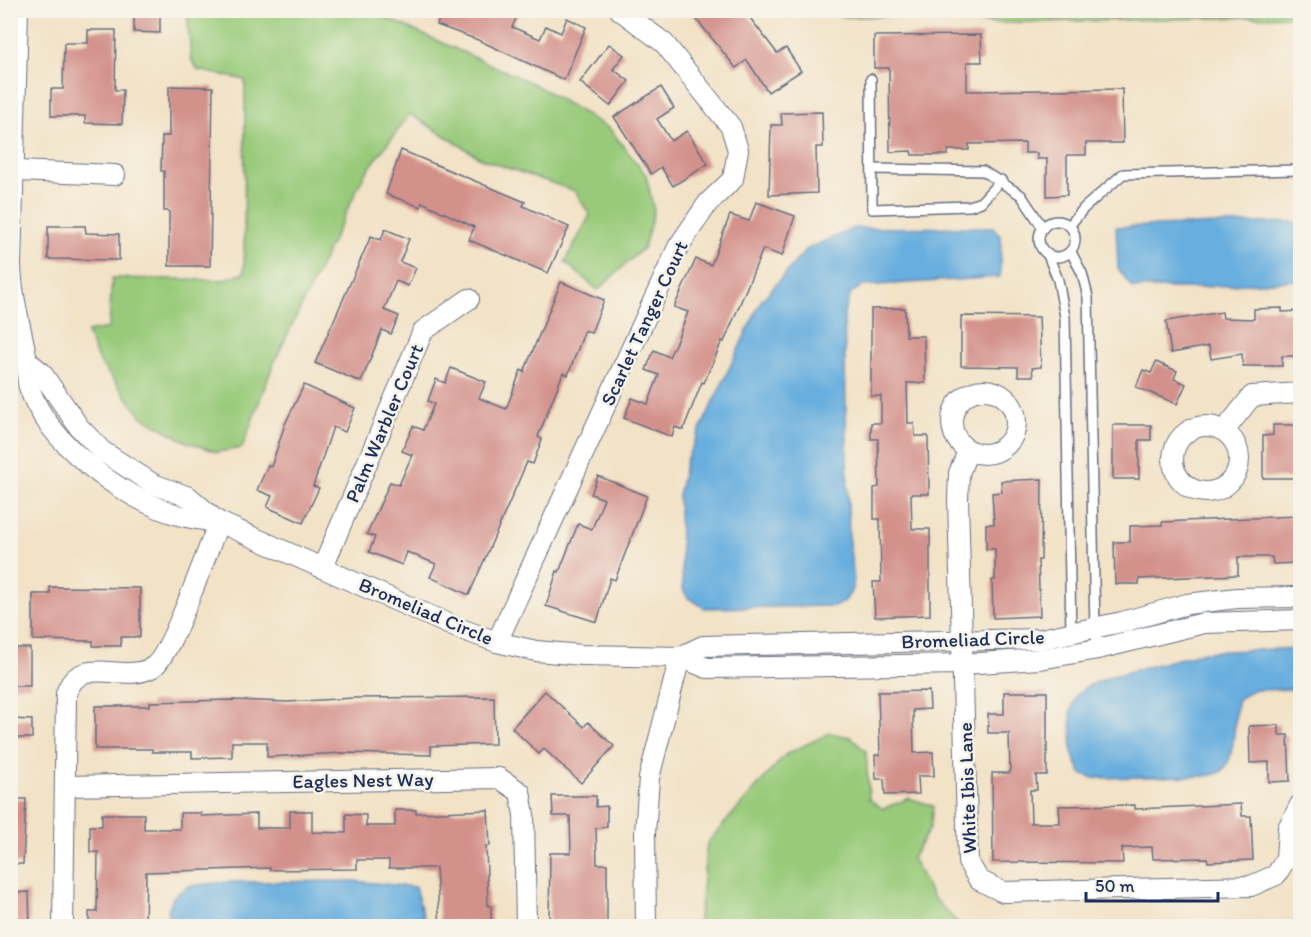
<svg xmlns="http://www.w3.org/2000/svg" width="1311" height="937" viewBox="0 0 1311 937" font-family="Itim,sans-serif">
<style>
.green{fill:#98ca79;stroke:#5a7c6c;stroke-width:1.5}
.water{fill:#67aede;stroke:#416e9e;stroke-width:1.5}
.building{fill:#d3918b}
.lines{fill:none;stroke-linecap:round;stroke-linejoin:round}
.lane-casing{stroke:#666e82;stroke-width:12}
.street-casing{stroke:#666e82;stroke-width:22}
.lane{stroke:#fff;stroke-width:9}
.street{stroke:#fff;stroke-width:20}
.labels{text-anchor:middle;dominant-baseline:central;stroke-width:5;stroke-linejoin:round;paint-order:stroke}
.street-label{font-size:20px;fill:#1b2f5e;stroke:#f7f3e8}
</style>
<rect width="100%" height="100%" fill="#f7f3e8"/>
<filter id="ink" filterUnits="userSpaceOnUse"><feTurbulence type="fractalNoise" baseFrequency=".0167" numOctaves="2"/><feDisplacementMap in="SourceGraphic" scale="12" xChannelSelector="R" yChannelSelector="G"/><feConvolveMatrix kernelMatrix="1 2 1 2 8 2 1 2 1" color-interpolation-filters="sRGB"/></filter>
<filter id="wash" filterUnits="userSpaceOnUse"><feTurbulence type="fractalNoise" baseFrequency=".008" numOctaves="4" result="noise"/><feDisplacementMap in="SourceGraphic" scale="24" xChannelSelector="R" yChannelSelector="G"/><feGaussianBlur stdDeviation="1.35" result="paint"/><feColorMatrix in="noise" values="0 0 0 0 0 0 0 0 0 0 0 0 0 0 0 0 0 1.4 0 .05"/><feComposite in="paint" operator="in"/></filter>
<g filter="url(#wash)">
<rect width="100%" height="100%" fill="#f2e2c6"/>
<g class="green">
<path d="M1300,10V16L990,23L902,16L848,17L804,11Z"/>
<path d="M187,11H371L534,84L610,129L646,175L654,211L644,247L598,290L565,262L590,215L575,191L482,159L410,114L364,175L273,365L242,448L217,452L185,441L142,417L98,360L87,332L109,328L112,278L223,280L244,273L245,80L198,70L191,59Z"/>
<path d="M830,733L850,737L866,751L869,799L883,809L909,798L933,806L930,828L912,858L932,896L961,926H698L707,843L786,754Z"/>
</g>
<g class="water">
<path d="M1300,222V280L1192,288H1132L1118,268L1116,227Z"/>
<path d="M993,227L1001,237L1000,277L862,286L851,293L844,313L849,542L854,579L852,590L845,601L836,606L705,608L688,598L683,589L678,495L686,460L761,301L807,249L854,228Z"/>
<path d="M1300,648V689L1253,690L1238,699C1233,717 1237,758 1222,771C1218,775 1210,775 1204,776L1093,778L1081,774L1072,753L1071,712L1076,696L1084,688L1109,677L1204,652Z"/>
<path d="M354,881L415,887L426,926H168V910L174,896L189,886L227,882Z"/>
</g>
<g id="blocks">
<g class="building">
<path d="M134,10H160V33L134,32Z"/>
<path d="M442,10H520L512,27L540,39L546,26L561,33L567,18L586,27L564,80L478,40L437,25Z"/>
<path d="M689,10H744L777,53L786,48L801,71L768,92L747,60L736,68Z"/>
<path d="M88,30H116L115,90H123L122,124L85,123V116H51V89H63L64,43H88Z"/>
<path d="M981,35L982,62H967V91L1122,89L1123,143H1086V155H1067V195L1047,196V159H1037V153H1025V143L969,144V150H948V155H912L911,151L890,152L889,68H874V36Z"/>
<path d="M609,44L624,55L613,69L629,81L610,106L580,82Z"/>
<path d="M169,86L213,87L210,266H169V211H164V171H161L162,136H169Z"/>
<path d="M661,87L674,108L657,119L671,141L687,131L708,164L673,186L661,167L651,174L614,117Z"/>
<path d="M822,112L823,147H816L817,193L769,195L771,125H782L781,113Z"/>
<path d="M401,150L525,202L523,206L569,227L548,273L469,240L474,227L422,202L421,207L386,194Z"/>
<path d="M756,202L795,216L782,256L763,249L724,342L722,341L704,383L702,382L683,430L675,427L672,437L624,418L632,398L648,404L659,375L646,370L654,350L669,357L677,340L688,312L674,307L696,259L711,265L730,215L749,221Z"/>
<path d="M48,226H85L86,233L119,234V260L48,259Z"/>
<path d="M385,229L409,239L400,262L416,268L408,286L396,281L384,310L399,316L391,334L382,330L361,382L315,363L371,236L381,240Z"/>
<path d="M561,282L604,300L591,333L585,330L568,375L563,373L538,437L542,439L533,464L527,462L469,595L430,577L436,564L407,552L402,565L369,552L375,537L367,534L390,482L399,485L412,455L402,451L413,426L423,430L434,404L428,401L436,379L445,383L451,368L486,382L479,398L506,409L521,370L524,372Z"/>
<path d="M905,308L906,336H924L925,383H907L908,423H914L915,436H928L929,494H911L912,529H930V615L875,617L873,582H881L880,519H874V488L879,487L878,439H871V423H881V396H871V309Z"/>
<path d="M1282,308V312L1300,311V356H1282V366H1243L1242,354L1211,359L1209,346L1171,353L1166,321L1222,312L1223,318L1254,319V309Z"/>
<path d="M961,316L1039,317L1041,367L1032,368L1033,376H1018V367L961,366Z"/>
<path d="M1156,362L1177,371L1174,379L1186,384L1177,404L1136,387L1143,370L1151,373Z"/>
<path d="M304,385L355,408L345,432L333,427L313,486L319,488L303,523L267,507L272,496L257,490L268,465L271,467L285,424Z"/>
<path d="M1113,425H1151V440H1139V479H1113Z"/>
<path d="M1273,425H1296V478H1263V436L1273,435Z"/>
<path d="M598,476L647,496L615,580L610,578L597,622L546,606L557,571L559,572L578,524L592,529L604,499L591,494Z"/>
<path d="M1042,479L1041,560H1038L1040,616L993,618L992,580H995V549H986V524H994L992,493L1002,492L1001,481Z"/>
<path d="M1297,516L1298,563L1273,564L1272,557H1238V575L1139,579V584H1115L1114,542H1130V526L1162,525V522Z"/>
<path d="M50,587L140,588V637H121V646H93V641L33,640V594H50Z"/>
<rect x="10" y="648" width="20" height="38"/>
<path d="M545,691L584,727L588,722L614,746L581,783L544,749L539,754L512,728Z"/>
<path d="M929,691L930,709L913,710L914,753L933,752L934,776H918L919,794L885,795L884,779H876L875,755H880L878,692Z"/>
<path d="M1004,692H1047V775H1036L1037,790H1030L1031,823H1060L1059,806L1135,805V809L1241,804L1242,816H1251L1253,860L1208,862L1207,858L1153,859L1152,847L1122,848L1123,863L993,862L992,773H1010L1009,733H988V714H1004Z"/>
<path d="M494,697L495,744L431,746V755L343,753L267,757V742H232V757L192,758V752H152V749H95V706H150V702L231,700L288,702L353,698Z"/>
<path d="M10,719L32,720V738H10Z"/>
<path d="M1279,725V735H1288L1290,781L1269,782V762L1250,763L1249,726Z"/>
<path d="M552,796H596V807L607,806V827L596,828L597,864H607V927L549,924L550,853H571L570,816H553Z"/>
<path d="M10,799H26L23,864H10Z"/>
<path d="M395,810H416V813L488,810L490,846H486L488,906H491V927H440L436,868H389V860H357V869L270,870V868L146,872L145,927H89V912H97L98,852H90V826H102V814H144V829H180V813H201V816L257,814V828H290V811H312V832L346,833V814L366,815V826H395Z"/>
<path d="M29,892L30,927H10V893Z"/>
</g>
</g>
</g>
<g filter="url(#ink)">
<use href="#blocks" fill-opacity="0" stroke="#666e82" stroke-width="1.5"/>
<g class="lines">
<defs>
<g id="lane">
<path d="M871,79L872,209L970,206L981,202L1001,180"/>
<path d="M872,169L983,171L1021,195L1043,228"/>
<circle cx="1057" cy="239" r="18"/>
<path d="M1070,225L1084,208L1123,174L1300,170"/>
<path d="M1071,252L1082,273L1088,297L1095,629L1098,649"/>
<path d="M1048,255L1058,280L1065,317L1071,634"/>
</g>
<g id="street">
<path d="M18,10L11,265C12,298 21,327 27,360C28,368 26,379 29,387C47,443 123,499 178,515C191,519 206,520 219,522L455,627L497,642L536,651L582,655L680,657L707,668L964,664L1040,659L1098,649L1204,623L1300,620"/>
<path d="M16,171L115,175"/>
<path d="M27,361L41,372L79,427L102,451L153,484L189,497L218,522"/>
<circle cx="984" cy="422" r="32"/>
<circle cx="1206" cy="459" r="33"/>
<path d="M1224,431L1252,396L1300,393"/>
<path d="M968,451L959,473L958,499L968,862L979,880L1003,892L1251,886L1276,875L1286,859L1288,828L1300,805"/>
<path d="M323,567L423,331L469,299"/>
<path d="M497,642L678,247L708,203L733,179L738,150L731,127L664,43L620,10"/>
<path d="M680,657L703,646L1041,639L1122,622L1187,604L1237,598L1300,597"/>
<path d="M66,786L499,778L520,792L524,815L526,926"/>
<path d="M63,926L66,694C79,652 123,685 153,667C171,656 208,548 219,522"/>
<path d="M646,926L645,834L649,778L680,657"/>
</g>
</defs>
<use href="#lane" class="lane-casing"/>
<use href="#street" class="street-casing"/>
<use href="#lane" class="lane"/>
<use href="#street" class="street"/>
</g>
</g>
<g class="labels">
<g class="street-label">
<text transform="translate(644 323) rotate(-65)">Scarlet Tanger Court</text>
<text transform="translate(384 423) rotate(-67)">Palm Warbler Court</text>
<text transform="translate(426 611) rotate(23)">Bromeliad Circle</text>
<text transform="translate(973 639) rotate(-2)">Bromeliad Circle</text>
<text transform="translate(363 780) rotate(-1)">Eagles Nest Way</text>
<text transform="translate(967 788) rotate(-92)">White Ibis Lane</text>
</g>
</g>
<rect width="1311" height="937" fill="none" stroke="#f7f3e8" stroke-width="36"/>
<path d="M1086 892v9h132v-9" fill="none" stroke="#1b2f5e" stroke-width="3"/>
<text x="1095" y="892" font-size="18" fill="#1b2f5e" stroke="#f7f3e8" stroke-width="4.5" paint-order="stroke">50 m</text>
</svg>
